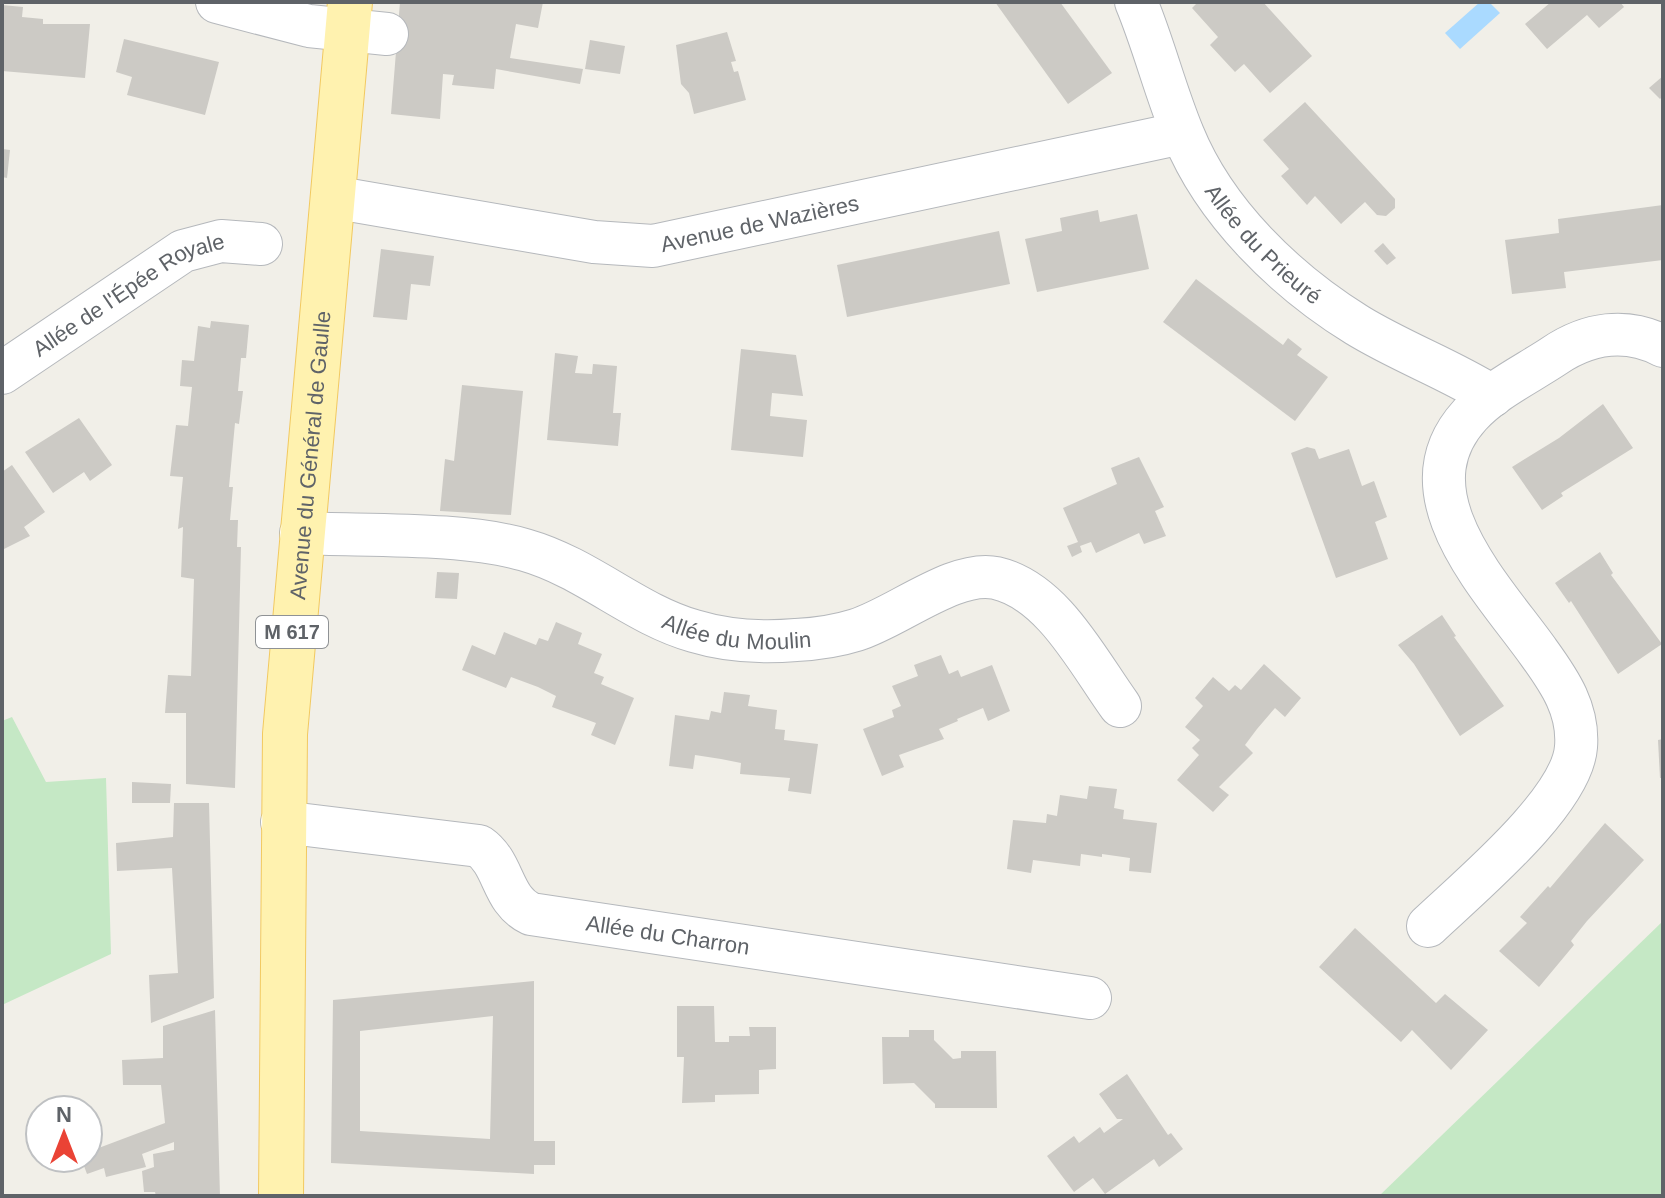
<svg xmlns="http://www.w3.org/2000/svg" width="1665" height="1198" viewBox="0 0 1665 1198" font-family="Helvetica,sans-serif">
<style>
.green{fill:#c5e8c5}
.water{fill:#aadaff}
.building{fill:#cccac5;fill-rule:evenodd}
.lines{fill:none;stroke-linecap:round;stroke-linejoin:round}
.minor-casing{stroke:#b5b8bc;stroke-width:44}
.major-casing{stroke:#f2c960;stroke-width:46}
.minor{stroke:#fff;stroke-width:42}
.major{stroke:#fff2af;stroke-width:44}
.labels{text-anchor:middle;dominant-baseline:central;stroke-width:6;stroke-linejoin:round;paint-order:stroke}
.shield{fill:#fff;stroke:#8f9295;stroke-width:2}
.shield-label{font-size:20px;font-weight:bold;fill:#5f6368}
.street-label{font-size:22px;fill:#5f6368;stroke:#fff}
</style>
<rect width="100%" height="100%" fill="#f1efe8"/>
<g class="green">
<path d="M12,717L46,782L106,778L111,954L2,1005V721Z"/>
<path d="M1663,921V1196H1379Z"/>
</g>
<path class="water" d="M1480,2H1489L1500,13L1460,49L1445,33Z"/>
<g class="building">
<path d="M400,2H543L538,28L516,24L510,58L583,69L580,84L496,69L494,89L452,85L454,75L443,74L440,119L391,114Z"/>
<path d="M995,2H1060L1112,73L1068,104Z"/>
<path d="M1198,2H1263L1312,56L1270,93L1244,64L1235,72L1210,45L1218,37L1192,8Z"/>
<path d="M1551,2H1620L1624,7L1599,28L1587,15L1547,49L1525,24Z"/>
<path d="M2,5L23,7L22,17L43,19V24H90L85,78L2,71Z"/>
<path d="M727,32L736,61L731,62L734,72L738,71L746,100L694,114L689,93L681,84L676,45Z"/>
<path d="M124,39L219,62L205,115L127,95L132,77L116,72Z"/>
<path d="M590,40L625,46L620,74L585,69Z"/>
<path d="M1663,76V96L1660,99L1649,88Z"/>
<path d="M1305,102L1395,199V208L1386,216L1377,215L1365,202L1341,224L1315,196L1307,205L1281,176L1289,169L1263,140Z"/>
<path d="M2,149L10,150L7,178L2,177Z"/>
<path d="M1663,205V260L1564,272L1566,288L1512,294L1505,240L1559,233L1558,219Z"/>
<path d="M1098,210L1100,222L1137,214L1149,269L1037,292L1025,239L1062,231L1060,218Z"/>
<path d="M999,231L1010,284L847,317L837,265Z"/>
<path d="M1383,243L1396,258L1387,265L1374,251Z"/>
<path d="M381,249L434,256L430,286L411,284L407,320L373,317Z"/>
<path d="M1196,279L1283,345L1288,338L1302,349L1297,355L1328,377L1295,421L1163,322Z"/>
<path d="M211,321L249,325L246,358H241L238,391H243L239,424L235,423L229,487H233L230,520H238L237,547H241L235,788L186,784V713H165L168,675L191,676L194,579L181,577L183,527L178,529L183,477L170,476L176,425L188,426L192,387L180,386L182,360L194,361L198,326L210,328Z"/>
<path d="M741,349L796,355L803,396L772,393L770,416L807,420L803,457L731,450Z"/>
<path d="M555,353L578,356L575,373L592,374L593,364L617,366L613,413H621L618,446L547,440Z"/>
<path d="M462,385L523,391L511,515L440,511L445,459L454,461Z"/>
<path d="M1603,404L1633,448L1561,493L1563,496L1542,510L1512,467L1559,438Z"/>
<path d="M79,418L112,465L90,481L84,472L53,493L25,452Z"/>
<path d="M1307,447L1315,449L1319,459L1349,449L1362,486L1374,481L1387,517L1375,522L1388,559L1336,578L1291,453Z"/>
<path d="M1139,457L1164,507L1155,511L1166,536L1144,544L1139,533L1096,553L1091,542L1080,546L1082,552L1072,557L1067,546L1078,542L1063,508L1117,484L1111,468Z"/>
<path d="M12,465L45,512L24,527L30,536L2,550V472Z"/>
<path d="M1600,552L1613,573L1611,575L1662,644L1618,674L1571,601L1569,603L1555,583Z"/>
<path d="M437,572L459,573L457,599L435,598Z"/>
<path d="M1442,615L1456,636L1454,637L1504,706L1460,736L1414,664L1398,645Z"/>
<path d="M556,622L582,633L578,644L602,654L594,673L604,677L601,684L634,698L615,745L591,735L596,723L552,707L556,696L538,687L511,677L506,688L462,670L472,645L495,655L504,632L536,645L539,638L548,641Z"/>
<path d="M941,655L949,674L958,670L961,677L992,665L1010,711L988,721L983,708L957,719L958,721L939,729L944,739L899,755L904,767L882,776L863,729L894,717L892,710L901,706L892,686L918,676L914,665Z"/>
<path d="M1264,664L1301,698L1285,717L1275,708L1257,729L1245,745L1253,753L1219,787L1229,795L1213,812L1177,780L1199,755L1192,748L1200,740L1185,727L1203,706L1195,698L1213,677L1229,691L1235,685L1241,690Z"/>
<path d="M724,692L750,695L748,706L777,710L775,729L785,730L784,740L818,744L811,794L788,791L790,778L740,774L741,763L721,759L695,755L693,769L669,766L675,715L709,720L711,711L721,713Z"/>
<path d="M1663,739V778H1660L1658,740Z"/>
<path d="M132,782L171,784L170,803H132Z"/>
<path d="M1089,786L1117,789L1114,808L1124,810L1123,819L1157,823L1151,873L1129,871L1130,858L1102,854V857L1081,854L1080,866L1033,860L1031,873L1007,869L1013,820L1046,823L1047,814L1057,816L1060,795L1087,799Z"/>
<path d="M174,803H209L214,998L151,1023L149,975L178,973L172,868L117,871L116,843L173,837Z"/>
<path d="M1605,823L1644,860L1587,921L1571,941L1574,945L1539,987L1499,951L1527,923L1520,917L1548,886L1550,888Z"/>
<path d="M1355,928L1436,1003L1445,994L1488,1030L1451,1070L1412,1030L1401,1042L1319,967Z"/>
<path d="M534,981V1141H555V1165H534V1174L331,1163L333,1000ZM493,1016L490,1139L360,1131V1031Z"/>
<path d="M677,1006H714L715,1042H729V1036H750L749,1027H776V1069L759,1070V1094L715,1095V1102L682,1103L684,1057H677Z"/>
<path d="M215,1010L220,1196H156L155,1192H144L142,1171L154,1167L153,1154L174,1150V1142L142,1154L146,1167L106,1177L104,1168L87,1174L81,1158H88V1152L165,1123L161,1085H123L122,1060L163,1058V1026Z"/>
<path d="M909,1030H934V1040L953,1059L961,1058V1051H996L997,1108H935V1104L914,1083L883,1084L882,1037H909Z"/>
<path d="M1127,1074L1168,1135L1171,1133L1183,1149L1159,1167L1154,1159L1105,1194L1093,1178L1074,1192L1047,1156L1074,1136L1079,1143L1100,1127L1104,1133L1123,1119H1117L1099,1094Z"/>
</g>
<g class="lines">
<defs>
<g id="minor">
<path d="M217,2L309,26L387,34"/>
<path id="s1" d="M1136,2C1154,45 1165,91 1183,134C1215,213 1286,281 1357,325C1401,352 1449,369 1492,396"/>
<path id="s2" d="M332,197L594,242L653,246L1182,133"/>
<path id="s3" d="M2,373L183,251L221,241L261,244"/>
<path id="s4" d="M301,533C367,536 465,532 525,550C588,568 634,614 694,631C727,641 761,643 796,640C816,639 837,636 856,630C896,618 955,569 996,578C1053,591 1088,662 1120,706"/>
<path id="s5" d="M282,822L479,846C505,864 501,900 531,914L1090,998"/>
<path d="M1428,926C1469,887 1572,802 1576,747C1579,710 1560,682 1539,653C1493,588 1398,494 1470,415C1493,390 1527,374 1554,356C1588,333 1626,327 1663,346"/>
</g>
<g id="major">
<path id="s6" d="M281,1196L285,734L350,2"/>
</g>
</defs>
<use href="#minor" class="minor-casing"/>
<use href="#major" class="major-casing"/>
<use href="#minor" class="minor"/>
<use href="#major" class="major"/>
</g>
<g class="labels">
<rect class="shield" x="256" y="616" width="72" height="32" rx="6"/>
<g class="shield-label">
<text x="292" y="632">M 617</text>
</g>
<g class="street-label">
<text stroke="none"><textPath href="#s2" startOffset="434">Avenue de Wazières</textPath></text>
<text stroke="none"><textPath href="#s1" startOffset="278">Allée du Prieuré</textPath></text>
<text stroke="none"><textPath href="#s3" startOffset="150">Allée de l'Épée Royale</textPath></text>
<text stroke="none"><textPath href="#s6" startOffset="742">Avenue du Général de Gaulle</textPath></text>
<text stroke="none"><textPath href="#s4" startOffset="456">Allée du Moulin</textPath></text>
<text stroke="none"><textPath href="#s5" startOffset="424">Allée du Charron</textPath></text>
</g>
</g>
<rect width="1665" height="1198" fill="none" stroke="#5f6368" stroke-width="8"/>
<g transform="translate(64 1134)"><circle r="38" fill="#ffffff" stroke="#bfc1c3" stroke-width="2"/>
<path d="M0-6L14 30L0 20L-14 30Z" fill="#ea4335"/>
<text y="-12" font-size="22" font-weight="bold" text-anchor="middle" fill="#5f6368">N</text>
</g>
</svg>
